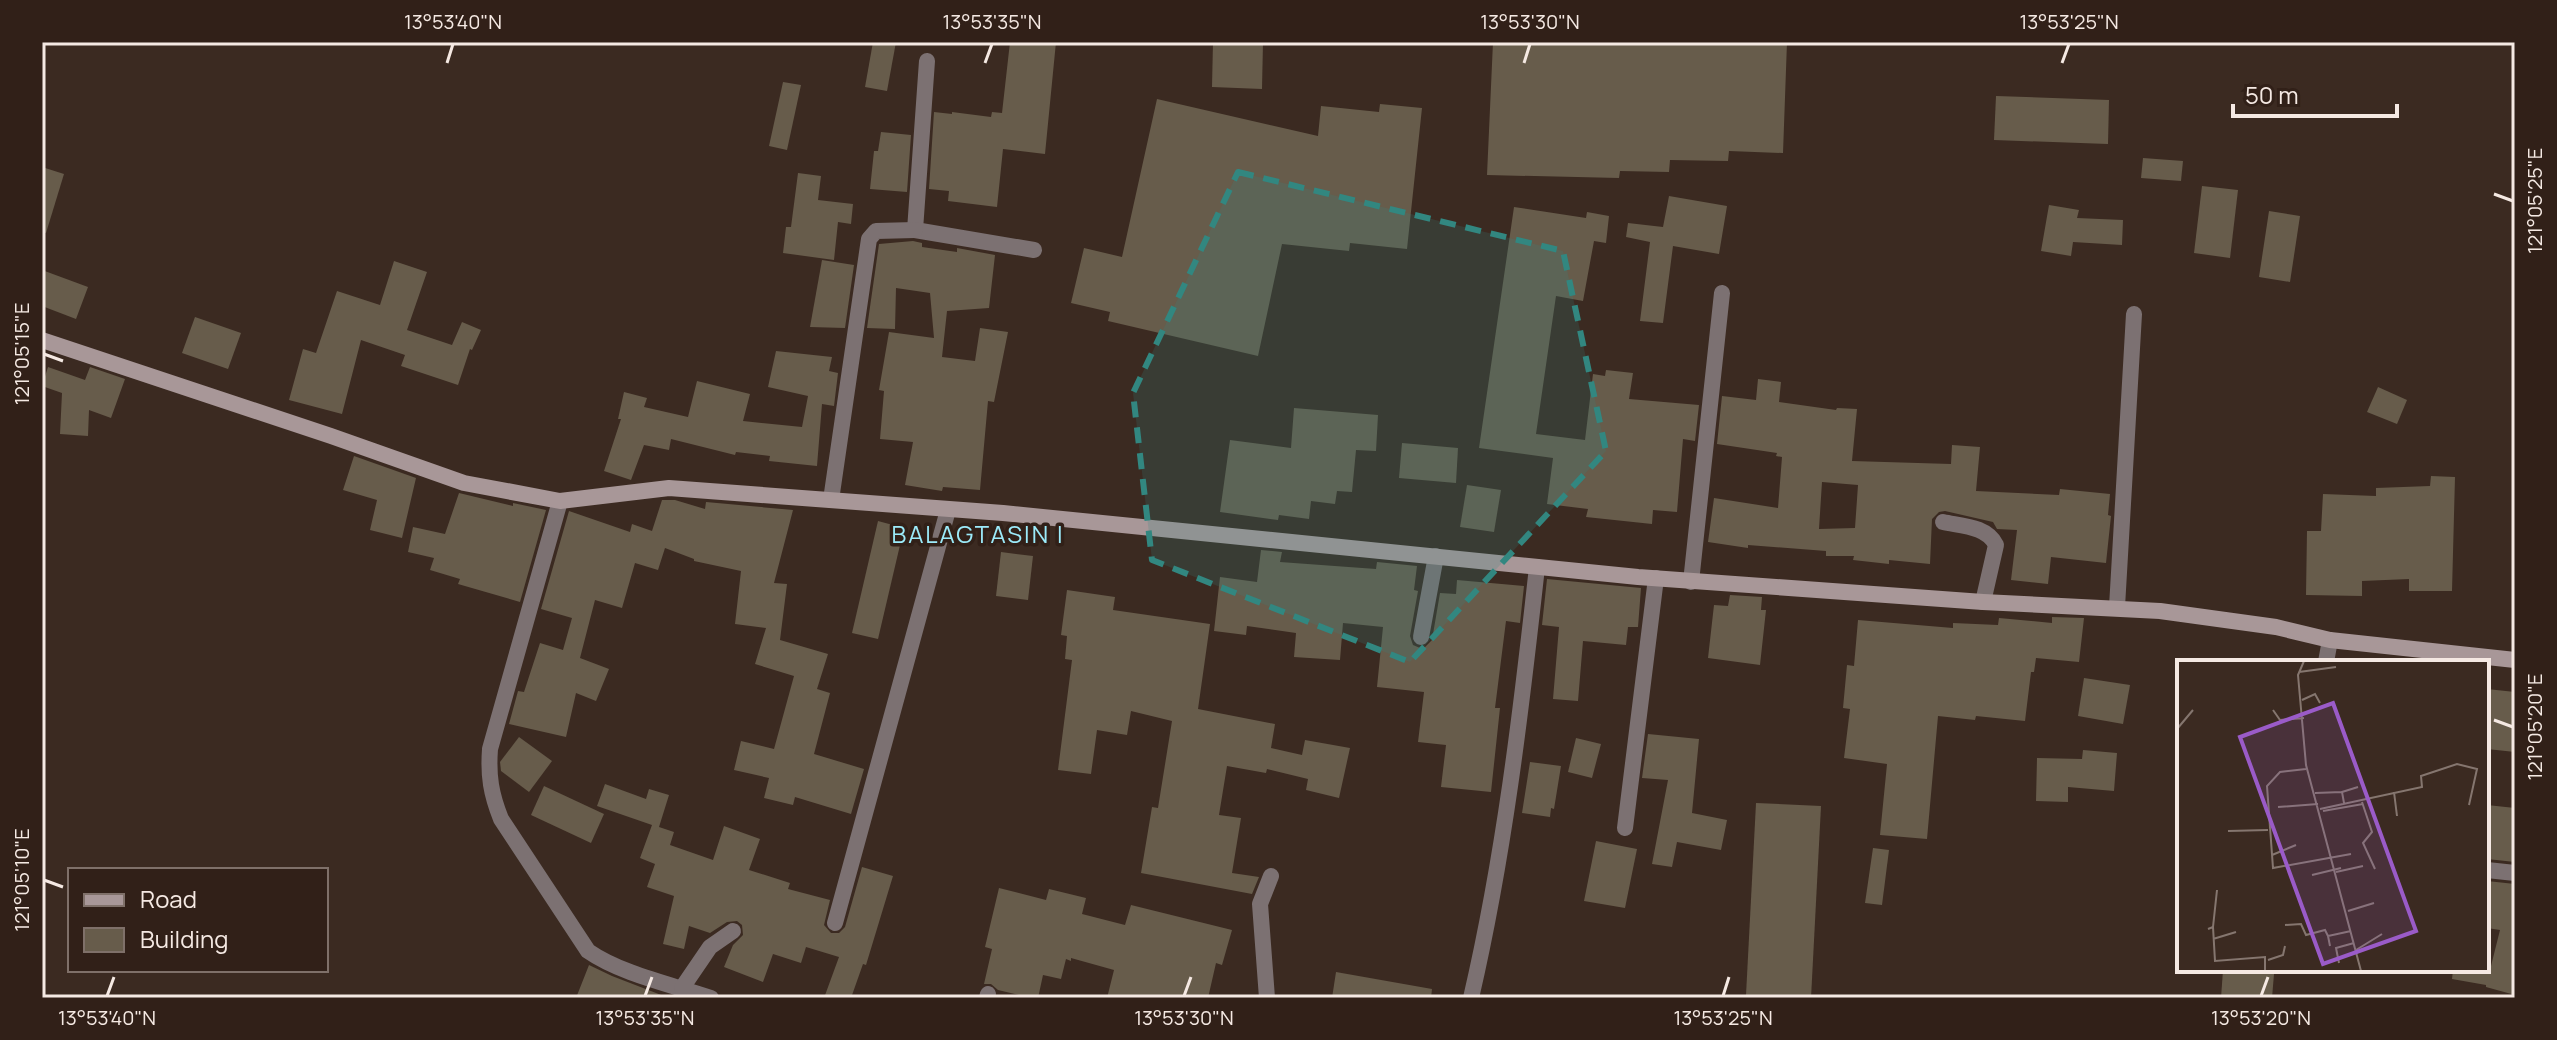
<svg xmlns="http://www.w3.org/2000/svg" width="2557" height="1040" viewBox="0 0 2557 1040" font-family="Manrope,sans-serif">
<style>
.building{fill:#675c4b;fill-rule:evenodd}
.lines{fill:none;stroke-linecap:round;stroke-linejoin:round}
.street{stroke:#7c7172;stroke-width:16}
.secondary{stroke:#a89798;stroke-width:16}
.marked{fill:#328780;fill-opacity:0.2;stroke:#328780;stroke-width:6;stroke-dasharray:16 10;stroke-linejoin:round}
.ticks{fill:none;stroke:#f5e9e3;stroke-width:3}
.labels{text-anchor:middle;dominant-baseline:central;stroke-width:7;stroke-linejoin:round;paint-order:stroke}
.quarter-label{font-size:24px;letter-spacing:2px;fill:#9cebfa;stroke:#312018}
.inset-road{fill:none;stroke:#85766f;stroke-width:2}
.view{fill:#9a5bc8;fill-opacity:0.15;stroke:#9a5bc8;stroke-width:4}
.inset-edge{fill:none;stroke:#f5e9e3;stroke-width:4}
.neatline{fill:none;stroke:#f5e9e3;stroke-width:3}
.ticks-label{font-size:20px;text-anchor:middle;fill:#f5e9e3}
</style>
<rect width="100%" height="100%" fill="#3b2a21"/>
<g class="building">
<path d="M873,42H896L887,91L865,87Z"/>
<path d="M1010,42H1056L1045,154L1003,149L997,207L948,201L949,191L929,189L934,112L952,114V112L991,117L992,112L1002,113Z"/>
<path d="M1213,42H1263L1262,89L1212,87Z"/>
<path d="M1493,42H1787L1783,153L1729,151L1728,161L1670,160L1669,172L1620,171L1619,178L1487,175Z"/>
<path d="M783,82L801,85L787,150L769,146Z"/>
<path d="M1996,96L2109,100L2108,144L1994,140Z"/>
<path d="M1157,99L1318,136L1321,106L1379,112L1380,104L1422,108L1407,249L1350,243L1349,251L1282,244L1258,356L1108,321L1110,312L1071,303L1084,248L1122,257Z"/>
<path d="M881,132L911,135L907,192L870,189L874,151H878Z"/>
<path d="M2143,158L2183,161L2181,181L2141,178Z"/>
<path d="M42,167L64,174L46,233L42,232Z"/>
<path d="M798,173L821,176L818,200L853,204L851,224L838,222L834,260L783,253L786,227H791Z"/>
<path d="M2202,186L2238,190L2230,258L2194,253Z"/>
<path d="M1669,196L1727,206L1719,254L1673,246L1663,323L1640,321L1650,242L1626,237L1628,223L1663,227Z"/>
<path d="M2049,205L2079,210L2077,218L2123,220L2122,245L2073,242L2071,256L2041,251Z"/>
<path d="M1514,207L1586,218L1587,212L1609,216L1606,243L1594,241L1583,301L1556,296L1536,434L1585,440L1593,374L1605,376L1606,370L1633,373L1629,399L1699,405L1695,441L1683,439L1677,512L1653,510L1652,524L1586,517L1588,509L1547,504L1553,458L1479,448Z"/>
<path d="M2269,211L2300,216L2290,282L2259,277Z"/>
<path d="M913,241L922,243V247L957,252V248L995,255L989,308L947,311L942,357L975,361L980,328L1008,332L994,402L988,401L980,490L943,487L942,491L905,485L913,442L880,439L884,391L879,390L889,332L934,338L930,293L896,288L895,329L867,328L879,244Z"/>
<path d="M822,260L854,265L845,328L810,327Z"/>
<path d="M394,261L427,272L407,330L452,345L462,322L481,330L472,350L470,349L458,385L401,366L405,355L361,340L342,414L289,400L303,349L316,353L337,291L380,305Z"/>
<path d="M42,270L88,287L76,319L42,306Z"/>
<path d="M195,317L241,333L228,369L182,353Z"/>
<path d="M776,351L832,357L829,371L838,373L834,406L822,404L817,466L769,461L770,456L736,452L735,455L671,439L669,450L644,445L631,480L604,471L621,419H618L624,392L647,398L644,407L688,417L697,381L750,394L743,421L802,427L808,396L768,387Z"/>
<path d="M48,367L85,380L90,367L125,379L111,418L89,410L88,436L60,434L62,393L42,386Z"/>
<path d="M1758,379L1781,382L1779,402L1836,410L1837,408L1857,409L1852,461L1951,464L1952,445L1980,447L1976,491L2059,495L2060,489L2110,494L2108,515L2111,516L2106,563L2051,557L2048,584L2011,580L2017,530L1997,529L1993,522L1945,511L1939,512L1932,519L1930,564L1889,560V564L1853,560L1854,556H1826V551L1748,545V548L1708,542L1714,498L1778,508L1782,457L1776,456L1777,453L1717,444L1722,396L1756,400ZM1822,482L1858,485L1855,528L1819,529Z"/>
<path d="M2378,387L2407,400L2397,424L2367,412Z"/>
<path d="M1294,408L1378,415L1376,451L1356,450L1352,492L1337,491L1335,504L1311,501L1309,519L1279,515L1278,520L1220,512L1230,440L1291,448Z"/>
<path d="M1402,443L1458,448L1456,483L1399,478Z"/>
<path d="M354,456L416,478L402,538L370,530L377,500L343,490Z"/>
<path d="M2431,476L2455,477L2452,591H2409V579L2362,581V596L2306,595L2307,531H2321L2323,494L2376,496V488L2430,486Z"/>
<path d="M1467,485L1501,490L1494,532L1460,527Z"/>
<path d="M459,493L513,506V503L546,510L520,602L458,584L460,579L430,570L434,558L408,552L413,527L445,534Z"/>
<path d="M662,500H675L705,509L706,502L793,510L774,583L787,584L780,640L828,654L817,689L830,693L814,754L864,769L851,814L795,797L793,805L764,798L769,778L734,770L741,741L774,749L794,676L755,664L766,628L735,624L741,571L694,561V559L665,548L658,570L635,563L622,608L595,600L580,658L609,669L596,701L576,693L566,737L509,724L518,691L524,692L540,643L563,650L572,618L541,609L569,511L630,532L632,524L652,531Z"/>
<path d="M878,521L904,528L878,639L852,633Z"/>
<path d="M1261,550L1282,552L1280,562L1376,569L1377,562L1417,566L1414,590L1418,591L1410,636L1413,645L1420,648L1425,647L1432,640L1440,593L1456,594L1457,580L1524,586L1520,623L1506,621L1495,708H1500L1491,792L1441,787L1446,745L1418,742L1424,692L1377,687L1383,627L1343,623L1340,660L1294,657L1296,633L1247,626L1246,635L1214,631L1220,577L1257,582Z"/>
<path d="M1001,552L1033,556L1028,600L996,596Z"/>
<path d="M1547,579L1641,588L1638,627H1628L1626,645L1583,641L1578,701L1553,699L1559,627L1542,625Z"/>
<path d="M1067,590L1115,597L1113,610L1210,624L1198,709L1275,724L1271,748L1302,755L1305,740L1350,748L1339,798L1306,790L1308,779L1267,769L1266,773L1227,766L1219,815L1241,818L1232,873L1259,877L1252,894L1141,873L1152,807L1158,808L1172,721L1131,711L1127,735L1097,730L1091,774L1058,770L1072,660L1065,659L1067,636L1061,635Z"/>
<path d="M1730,595L1762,597L1761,610H1766L1760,665L1708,658L1714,605L1728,606Z"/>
<path d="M2052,617L2084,618L2079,662L2036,658L2034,672H2031L2025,721L1976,716L1975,720L1938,716L1927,839L1880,835L1887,764L1844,758L1850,709L1843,708L1847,665L1854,666L1858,620L1953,628V623L1998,625L1999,618L2052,623Z"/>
<path d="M2084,678L2130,685L2123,724L2078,716Z"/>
<path d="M2487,689L2515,692V752L2487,749Z"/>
<path d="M1648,734L1699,739L1692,813L1727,820L1721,850L1677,842L1672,867L1652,864L1668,780L1642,778Z"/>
<path d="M519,737L552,761L529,792L501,771L500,762Z"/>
<path d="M1576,738L1601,744L1592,778L1568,772Z"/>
<path d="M2083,750L2117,753L2114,791L2068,787V802L2036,801L2037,758L2082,759Z"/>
<path d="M1530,762L1561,766L1554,809L1551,808L1550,817L1522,813Z"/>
<path d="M605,784L646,799L649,789L669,795L659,827L674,832L670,845L713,860L724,826L760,839L749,870L790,883L788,889L830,900L824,925L831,933H839L845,927L862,867L893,876L866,965L863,964L851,998H824L839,957L806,947L801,963L773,954L763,982L724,967L733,945L743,935L742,925L737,921L727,922L710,933L689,926L684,949L663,944L674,896L647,887L655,864L640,858L652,825L597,806Z"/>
<path d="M544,786L604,814L591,843L531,815Z"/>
<path d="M1756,803L1821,806L1811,998L1746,995Z"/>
<path d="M2487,805L2515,808V862L2487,859Z"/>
<path d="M1596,841L1637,849L1625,908L1584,901Z"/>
<path d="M1873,848L1889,850L1882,905L1865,903Z"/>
<path d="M2487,881L2515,884V995L2486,987V985L2452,979L2453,970H2490L2500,930L2487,928Z"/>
<path d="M999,888L1046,900L1049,889L1086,898L1082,914L1125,925L1131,905L1232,930L1222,965L1216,963L1208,998H1107L1114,970L1071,958V961L1066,959L1061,979L1043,975L1038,998H1031L998,990L991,984H984L992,949L985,947Z"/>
<path d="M589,965L612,976L669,998H576Z"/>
<path d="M2223,970L2274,974L2272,998H2221Z"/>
<path d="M1336,972L1432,989L1431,998H1332Z"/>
</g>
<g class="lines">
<g class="street">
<path d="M927,61L915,230L1034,250"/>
<path d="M831,500L869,239L876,231L915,230"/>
<path d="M560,501L490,749C488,776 491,794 501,819L588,951C621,974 673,985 711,998"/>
<path d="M1943,522C1961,526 1987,526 1996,545L1983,602"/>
<path d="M1691,582L1722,293"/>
<path d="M2117,607L2134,314"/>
<path d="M1421,637L1436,556"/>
<path d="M2326,662L2330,640"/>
<path d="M1625,828L1656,578"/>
<path d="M2487,870L2515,873"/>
<path d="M835,923L948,510"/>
<path d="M682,988L710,947L733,931"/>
<path d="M987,998L988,994"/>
<path d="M1267,998L1260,904L1271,876"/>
<path d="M1471,998C1504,856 1521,712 1537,567"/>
</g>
<path class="secondary" d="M42,340L331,436L464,483L560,501L669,488L1003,513L1638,577L1983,602L2160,611L2276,627L2330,640L2515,660"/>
</g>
<path class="marked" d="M1238,172L1563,251L1606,451L1410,662L1152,560L1133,393Z"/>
<path class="ticks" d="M447,63L453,44M985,63L992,44M1524,63L1530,44M2062,63L2069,44M2494,194L2513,201M44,354L63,361M2494,720L2513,727M44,880L63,887M107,996L114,977M645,996L652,977M1184,996L1191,977M1723,996L1729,977M2261,996L2268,977"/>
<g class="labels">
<g class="quarter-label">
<text x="978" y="533">BALAGTASIN I</text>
</g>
</g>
<g transform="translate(2177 660)">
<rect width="312" height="312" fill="#3b2a21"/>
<path class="inset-road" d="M127,1L121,15L129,105L184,311M122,12L159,7M125,40L138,34L143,43M96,50L103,60L127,58M0,69L16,50M129,109L103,112L90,126L96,208L174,194M217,132L220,156M138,133L165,132M185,142L195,172L186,183L198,209M167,143L165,132L181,127M101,147L141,144M143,149L245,127L244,116L280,104L300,109L292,145M146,151L186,144M51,171L91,170M95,195L119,185M159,212L186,206M135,215L164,208M171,251L197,243M108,265L124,264L129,275L148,270L151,276M36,267L40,230M31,269L36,267L38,301L88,297V311M36,279L59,272M153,286L151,276L174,271M179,290L205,274M91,300L106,295L108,286M162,303L159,288L177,283"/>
<path class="view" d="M156,43L239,271L146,304L63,77Z"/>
<rect width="312" height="312" class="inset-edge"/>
</g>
<rect width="2557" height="1040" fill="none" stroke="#312018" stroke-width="88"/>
<rect x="68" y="868" width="260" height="104" fill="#312018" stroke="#7f7069" stroke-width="2"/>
<rect x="84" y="894" width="40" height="12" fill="#a89798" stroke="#7f7069" stroke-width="2"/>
<text x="140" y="908" font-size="24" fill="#f5e9e3">Road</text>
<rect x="84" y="928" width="40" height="24" fill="#675c4b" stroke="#7f7069" stroke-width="2"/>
<text x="140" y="948" font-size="24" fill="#f5e9e3">Building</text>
<path d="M2233 104v12h164v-12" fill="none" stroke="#f5e9e3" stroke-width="4"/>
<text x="2245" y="104" font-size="24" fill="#f5e9e3" stroke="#312018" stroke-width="6" paint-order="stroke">50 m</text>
<rect x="44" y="44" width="2469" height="952" class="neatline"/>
<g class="ticks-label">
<text x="453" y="29">13°53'40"N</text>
<text x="992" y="29">13°53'35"N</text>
<text x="1530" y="29">13°53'30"N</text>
<text x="2069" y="29">13°53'25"N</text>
<text transform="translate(2535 201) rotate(-90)" y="7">121°05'25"E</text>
<text transform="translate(22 354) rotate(-90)" y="7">121°05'15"E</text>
<text transform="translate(2535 727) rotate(-90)" y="7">121°05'20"E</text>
<text transform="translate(22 880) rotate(-90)" y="7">121°05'10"E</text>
<text x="107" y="1025">13°53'40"N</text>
<text x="645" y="1025">13°53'35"N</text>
<text x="1184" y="1025">13°53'30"N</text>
<text x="1723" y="1025">13°53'25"N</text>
<text x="2261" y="1025">13°53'20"N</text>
</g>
</svg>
